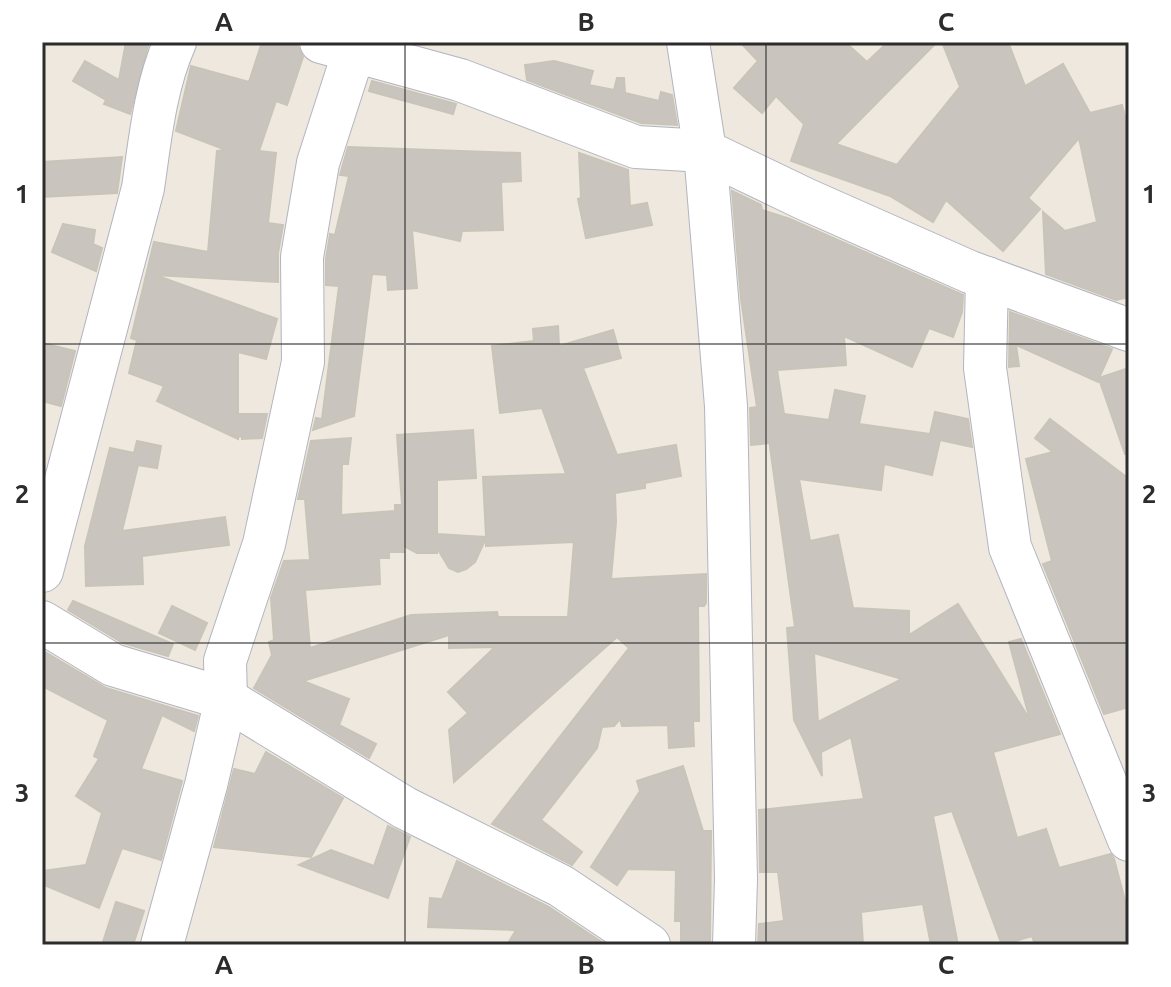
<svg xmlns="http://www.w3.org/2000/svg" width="1171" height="987" viewBox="0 0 1171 987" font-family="Ubuntu,sans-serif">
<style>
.building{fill:#c9c5be;stroke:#c9c4b8;stroke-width:2;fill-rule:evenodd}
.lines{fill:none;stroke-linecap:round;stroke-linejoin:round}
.minor-casing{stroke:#b2b4c0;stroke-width:44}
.minor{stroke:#fff;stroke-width:42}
.grid{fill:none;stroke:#2c2c2c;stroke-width:2;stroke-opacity:0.55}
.neatline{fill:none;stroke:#2c2c2c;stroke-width:3}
.grid-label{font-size:26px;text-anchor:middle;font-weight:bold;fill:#2c2c2c}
</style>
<rect width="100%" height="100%" fill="#eee8df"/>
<g class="building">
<path d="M126,42H149L130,114L104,104L106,100L73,81L85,61L119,80Z"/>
<path d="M262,42H286L298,46L303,57L287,105L276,101L259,151L276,153L268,223L283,225L278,253V282L155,275L277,319L266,359L238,352V414H267L262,438L242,439V436L238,437V439L157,401L164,386L129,373L137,340L131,338L154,242L208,252L217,151L226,150L176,131L191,66L249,82Z"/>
<path d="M740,42H845L867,62L888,42H937L836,144L897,165L960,87L942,42H1008L1025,86L1063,64L1090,113L1122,105L1129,132V297L1116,300L1046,274L1043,212L1065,231L1097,222L1079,138L1028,198L1040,209L1003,251L946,200L933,222L890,196L791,161L804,124L776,96L762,113L734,88L758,61Z"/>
<path d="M554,61L593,71L589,85L614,90L617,78H624L625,93L659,101L661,92L672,95L677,125L641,123L527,80L525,65Z"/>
<path d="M372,81L456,104L453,114L369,91Z"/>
<path d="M348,147L520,153L521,181L501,182L503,230L462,231L460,241L412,230L417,288L388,290L387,275L372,274L354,416L313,430L316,418L322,419L339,286L326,285V259L330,234L335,235L349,176L340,175Z"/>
<path d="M579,153L628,170L630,206L647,203L652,225L586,238L578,199L581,198Z"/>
<path d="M122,157L117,193L42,197V162Z"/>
<path d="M732,191L761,205L762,210L790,219L963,295L962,312L953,337L929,328L912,367L844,336L846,365L777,370L784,414L829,420L835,390L865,396L859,424L930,434L935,412L968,419L972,447L940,440L932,475L884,464L881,490L799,479L810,541L838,535L853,608L909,611V635L958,604L1030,720L1009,642L1021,639L1060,734L993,752L1017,838L1046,829L1059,868L1111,854L1114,859L1129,916V945H1035L1032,936L1002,945L952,811L933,816L958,945H931L923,904L861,912L863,945H758L759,924L784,921L778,872H760L759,810L864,799L851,737L821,752L822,776L794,720L787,628L795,627L770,447V443L751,445L750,408L757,407L741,299ZM814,653L902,679L818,722Z"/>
<path d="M63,224L95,230L93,244L102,248L96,271L52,252Z"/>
<path d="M1010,312L1112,349L1099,378L1129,368V453L1125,454L1099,379L1098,382L1016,345L1019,366L1009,367Z"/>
<path d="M558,326L559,346L613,330L621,358L583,368L617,455L676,445L681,476L645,483V488L615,493L616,522L611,579L706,574V603L704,606H698L699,721H693L694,746L669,748L668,725L622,726L620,719L614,726L602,727L597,748L541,820L582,852L572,865L492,824L629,648L617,637L454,782L449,730L468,713L448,692L495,647L449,648V635L303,681L349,699L339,725L376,744L369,758L254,688L272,655L269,642L274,640L271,598L284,561L310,560L305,499H298L311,441L351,438L348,464H342L341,515L395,511V505H402L397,435L473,430L476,478L437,480V534L486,537L483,477L566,474L542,408L500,413L492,346L534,341L533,329ZM486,538V546L574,542L568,617H498L497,612L411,615L310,648L305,590L380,584L379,558H389V552H404L402,545L417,553H437V548L449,568L458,572L466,569L475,562Z"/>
<path d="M42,343L75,351L61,406L42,401Z"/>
<path d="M1050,419L1129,479V707L1104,714L1043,564L1052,561L1026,459L1053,452L1035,438Z"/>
<path d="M137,441L161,446L157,468L138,465L122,531L225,517L229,545L142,556L143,584L86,586L85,546L110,448L134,453Z"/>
<path d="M73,601L173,644L168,656L123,643L68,610Z"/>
<path d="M172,606L207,623L195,650L159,633Z"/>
<path d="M45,652L106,688L198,716L194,731L162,715L141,769L182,781L161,860L122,848L99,908L42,884V871L86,865L102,813L76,796L99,759L94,756L108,720L42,686V658Z"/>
<path d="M266,752L343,798L311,857L214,847L234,769L255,774Z"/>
<path d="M683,766L703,831H711L710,945H681V921H675L676,870L628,869L617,885L591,867L640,791L637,781Z"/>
<path d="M388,826L410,837L388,898L299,865L331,850L374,866Z"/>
<path d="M457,861L549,907L606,945H507L516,930L428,927L430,898L442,899Z"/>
<path d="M116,902L144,911L133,945H102Z"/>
</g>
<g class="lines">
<defs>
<g id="minor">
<path d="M321,42L460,80L636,147L705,151L805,199L970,272L1129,330"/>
<path d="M688,42L705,151L726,406L736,879L734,945"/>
<path d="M987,278L985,368L1010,547L1129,840"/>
<path d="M42,571L143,188C150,140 155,87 175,42"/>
<path d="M42,622L113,665L226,699L405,808L561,886L649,945"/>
<path d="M162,945L206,785L226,699L225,661L264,544L303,362L302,257L318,163L357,42"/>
</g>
</defs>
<use href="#minor" class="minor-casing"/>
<use href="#minor" class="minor"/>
</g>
<path class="grid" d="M405,42V945M766,42V945M42,344H1129M42,643H1129"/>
<rect width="1171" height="987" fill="none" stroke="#ffffff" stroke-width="88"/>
<rect x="44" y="44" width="1083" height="899" class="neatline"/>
<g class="grid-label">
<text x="224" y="31">A</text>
<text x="586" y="31">B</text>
<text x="946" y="31">C</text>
<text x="22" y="203">1</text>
<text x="1149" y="203">1</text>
<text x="22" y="503">2</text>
<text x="1149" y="503">2</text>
<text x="22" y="802">3</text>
<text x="1149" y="802">3</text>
<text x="224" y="974">A</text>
<text x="586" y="974">B</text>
<text x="946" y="974">C</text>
</g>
</svg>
